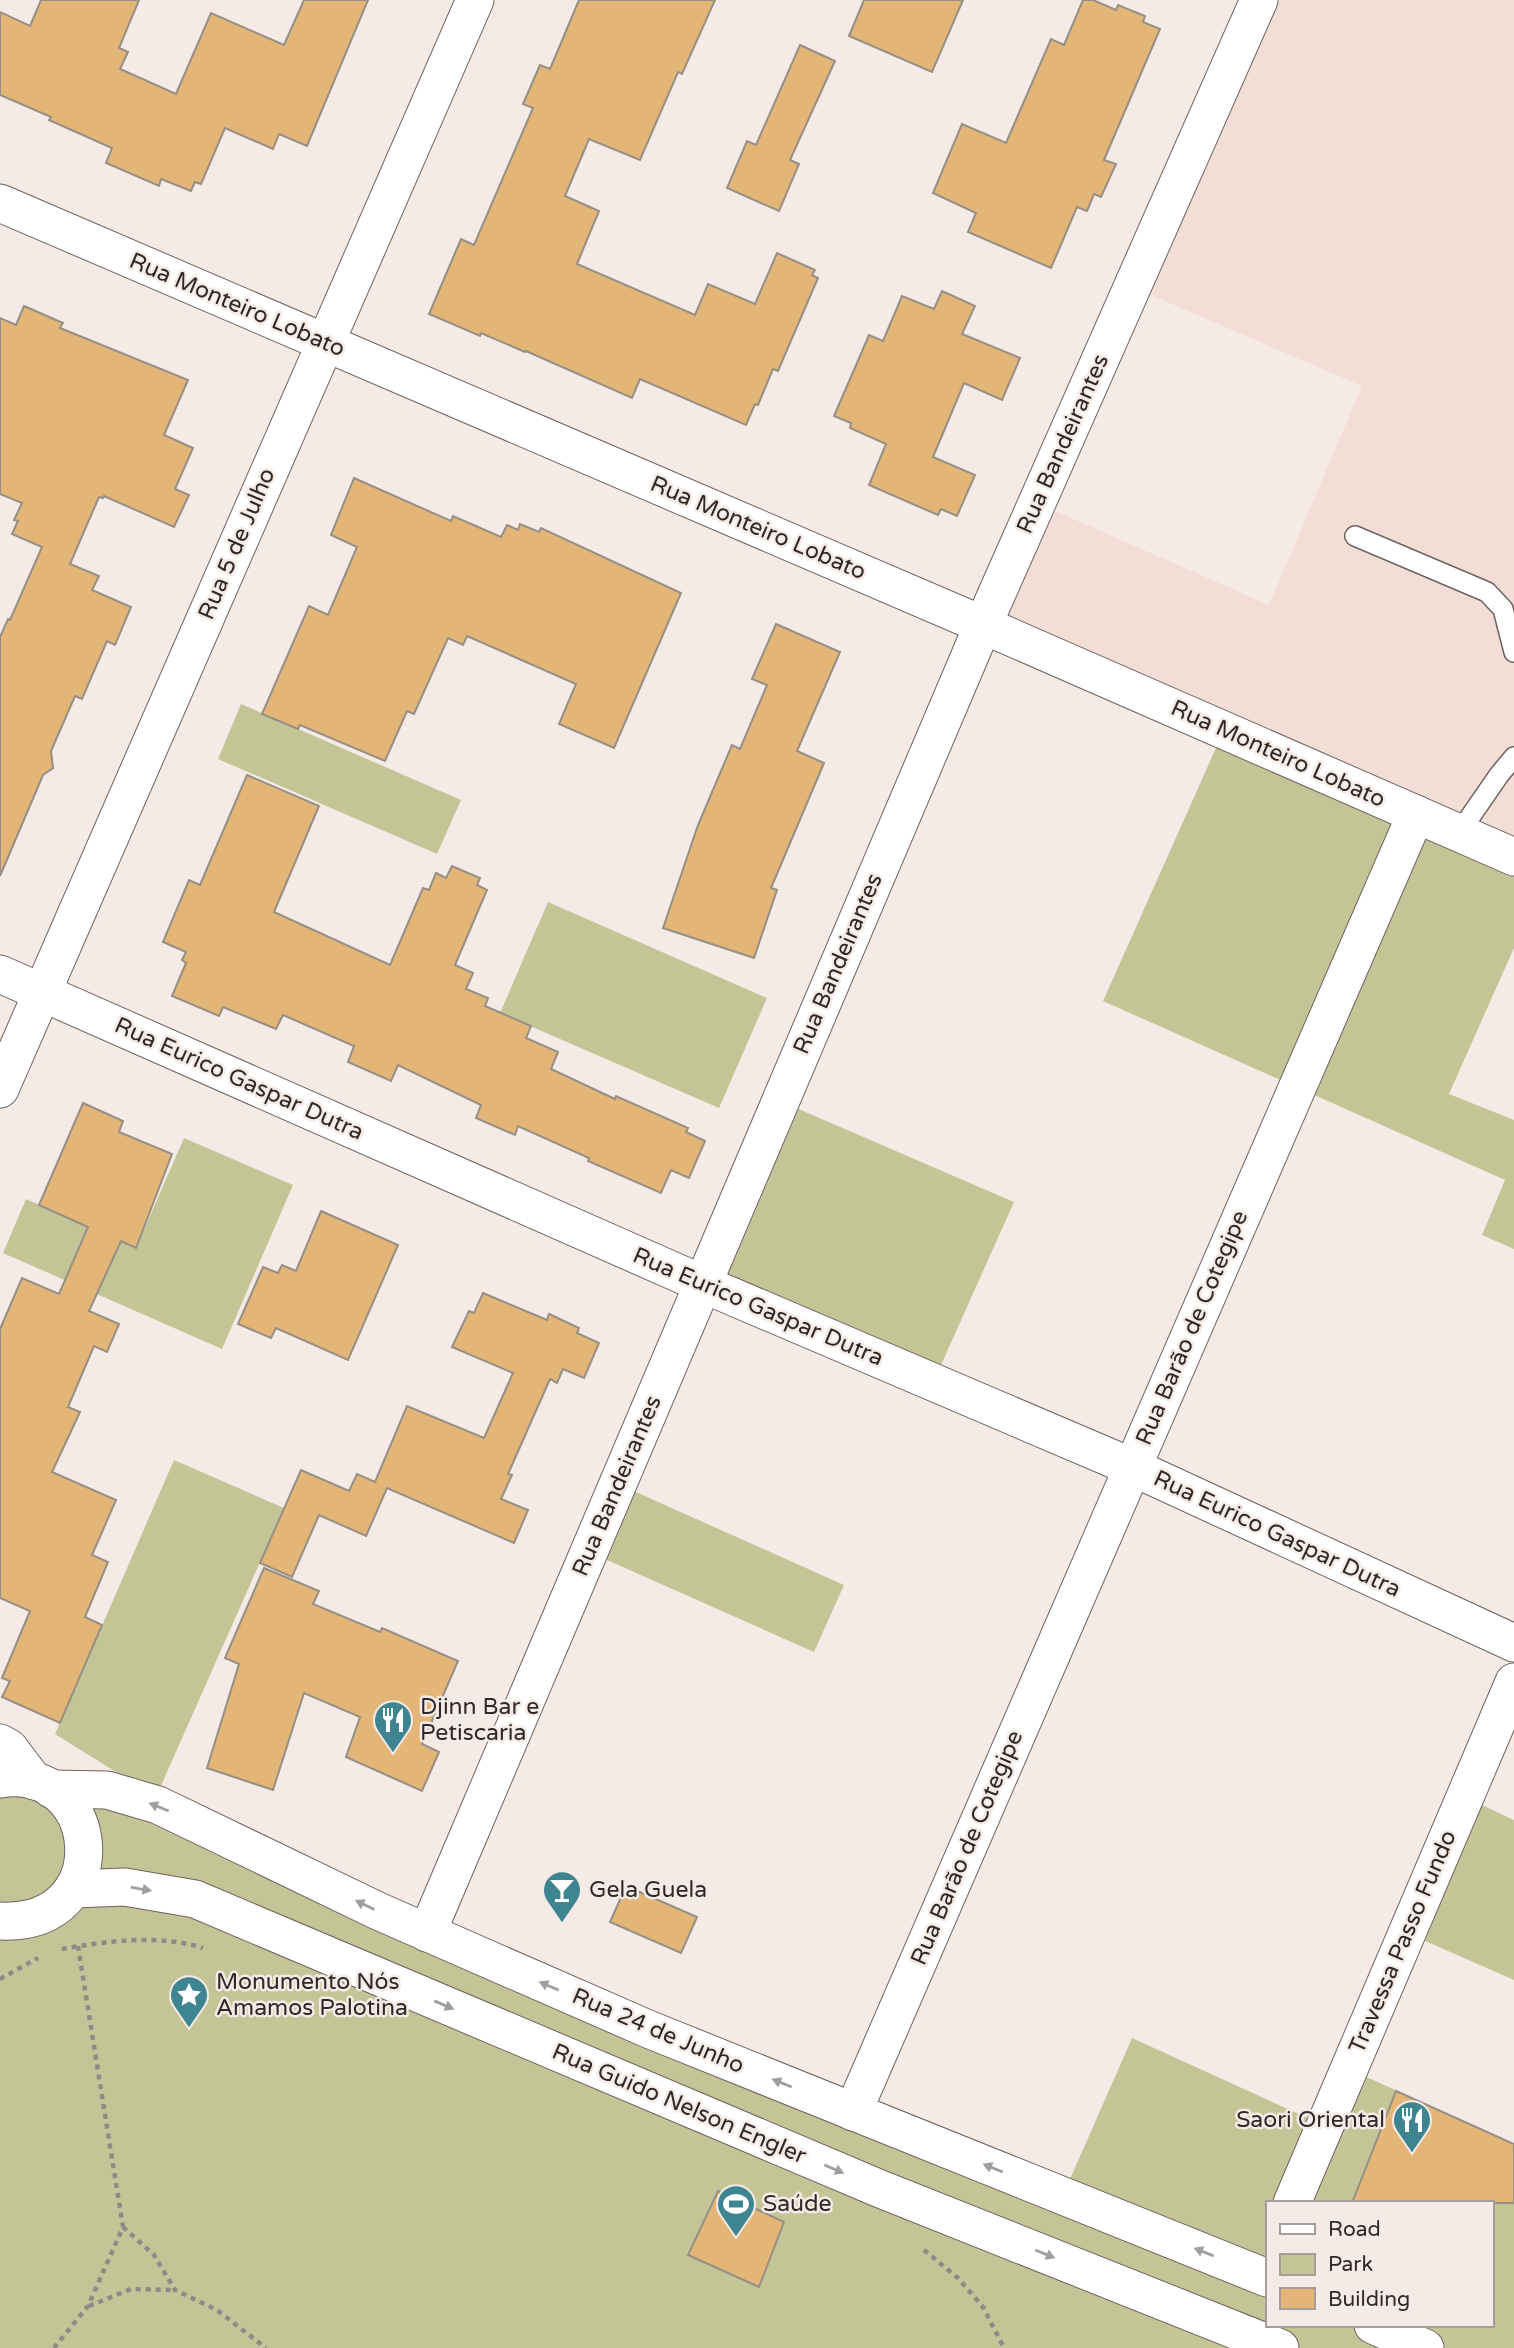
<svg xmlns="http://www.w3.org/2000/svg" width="1514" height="2348" viewBox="0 0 1514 2348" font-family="'Varela Round',sans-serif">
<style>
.built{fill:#f2ded7}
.green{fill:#c4c597;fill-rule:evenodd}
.building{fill:#e3b576;stroke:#958f86;stroke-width:2}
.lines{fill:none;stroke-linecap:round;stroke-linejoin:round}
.service-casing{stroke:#6d635f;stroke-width:22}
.minor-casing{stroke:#6d635f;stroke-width:39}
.path{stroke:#918986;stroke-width:4.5;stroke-dasharray:5 5;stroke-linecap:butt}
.service{stroke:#fff;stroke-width:19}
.minor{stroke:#fff;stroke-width:37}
.oneway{fill:#a19f9e}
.labels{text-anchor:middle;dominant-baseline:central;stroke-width:5;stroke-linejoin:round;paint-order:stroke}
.street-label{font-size:23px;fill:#2e2928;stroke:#f6eae6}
.poi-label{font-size:23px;fill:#2e2928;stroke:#f6eae6;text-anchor:start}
</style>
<rect width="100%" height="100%" fill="#f6eae6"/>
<path class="built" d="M1259,0H1514V857L983,625L1037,503L1269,605L1362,386L1132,287Z"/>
<g class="green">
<path d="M241,704L461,800L437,854L218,759Z"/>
<path d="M1224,730L1514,857V948L1449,1094L1514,1120V1249L1482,1235L1505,1180L1103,1001Z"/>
<path d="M548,902L767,998L719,1108L500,1013Z"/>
<path d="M780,1101L1014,1202L933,1383L703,1284Z"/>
<path d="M184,1138L293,1185L222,1349L3,1253L26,1199L136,1248Z"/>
<path d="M174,1460L284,1508L156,1797L55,1734Z"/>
<path d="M618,1484L844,1585L814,1652L589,1552Z"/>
<path d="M14,1781L145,1818L1063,2195L1132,2038L1325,2126L1349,2069L1514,2144V2348H0V1783ZM1267,2203H1491V2325H1267Z"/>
<path d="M1465,1797L1514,1820V1980L1407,1933Z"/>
</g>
<g class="building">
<path d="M41,0H139L119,48L128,52L120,69L176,94L211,13L284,45L304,0H368L307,146L279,134L273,149L225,128L201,184L195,182L191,191L161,179L159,186L106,163L112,148L49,120L51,117L0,95V12L30,26Z"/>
<path d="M579,0H715L682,74L678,72L640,160L589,139L565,196L599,211L577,264L695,315L708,284L755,304L777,253L815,270L812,275L818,278L778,371L773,369L758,405L755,404L746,425L640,379L632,398L526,351L525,352L481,333L480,336L429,314L461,239L474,245L533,108L523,104L540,65L550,69Z"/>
<path d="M864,0H963L932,72L849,36Z"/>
<path d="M1083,0H1093L1116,10L1118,5L1145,16L1143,22L1160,29L1104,160L1116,164L1101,197L1094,194L1087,211L1077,207L1051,268L968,232L976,213L933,193L962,124L1006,143L1051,39L1064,45Z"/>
<path d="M800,45L835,61L790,160L799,164L779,211L727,188L747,141L756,145Z"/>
<path d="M942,291L975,306L962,334L1020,358L1002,400L964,383L933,457L975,475L957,516L941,509L938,515L869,485L886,444L850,428L851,423L834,416L869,335L883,341L902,296L934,309Z"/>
<path d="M24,306L63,323L60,328L188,380L164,435L193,448L175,489L189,495L174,527L104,496L103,498L99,497L70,564L99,576L92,590L131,607L115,645L107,641L82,699L75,696L51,751L53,768L43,775L0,876V637L8,619L10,620L42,547L12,534L18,521L14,520L22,503L0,494V318L16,325Z"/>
<path d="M354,478L451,521L453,516L501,537L507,525L518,530L520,524L539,532L541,528L681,593L614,748L559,724L576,684L467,636L463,645L448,638L414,714L407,711L385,761L300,725L298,729L262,714L309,606L328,615L357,547L331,535Z"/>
<path d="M776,624L840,652L797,751L824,763L771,888L777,890L754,958L663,928L698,825L732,745L740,749L767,685L752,679Z"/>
<path d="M247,775L319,806L274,912L390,965L423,888L429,890L436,873L446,878L452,866L480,878L477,885L487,890L455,965L473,973L466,989L488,998L485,1006L531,1026L526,1038L558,1052L551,1069L615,1099L616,1096L688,1128L686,1132L705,1141L689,1178L671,1170L661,1193L588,1161L589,1158L518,1126L515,1135L476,1118L481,1105L398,1065L391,1081L348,1062L354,1046L283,1015L276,1029L223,1007L219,1016L172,996L186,963L182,960L186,952L163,942L189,880L200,885Z"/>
<path d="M83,1103L123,1121L119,1132L172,1154L136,1248L121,1241L89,1311L119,1324L107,1352L94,1346L68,1407L80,1412L52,1472L116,1500L92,1555L108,1562L85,1617L102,1625L60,1723L2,1697L10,1681L2,1678L30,1611L0,1598V1329L22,1278L59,1294L88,1227L39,1205Z"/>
<path d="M321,1211L398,1245L348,1360L276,1328L271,1338L238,1324L263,1267L278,1273L282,1265L296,1271Z"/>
<path d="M483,1293L547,1320L549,1314L579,1328L577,1333L599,1343L584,1378L563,1369L557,1383L550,1379L508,1474L512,1475L501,1499L528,1510L514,1543L387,1488L366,1536L319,1515L292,1577L260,1563L301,1470L349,1491L357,1474L375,1482L407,1406L484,1438L513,1373L452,1347L469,1311L474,1313Z"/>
<path d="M264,1568L319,1591L313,1604L380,1632L382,1628L458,1661L422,1744L439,1752L422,1791L346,1757L360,1717L304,1693L273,1790L207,1768L239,1664L225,1658Z"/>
<path d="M626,1886L697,1917L681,1953L610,1922Z"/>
<path d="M1396,2091L1514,2144V2203H1352Z"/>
<path d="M718,2191L784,2222L759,2287L688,2255Z"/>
</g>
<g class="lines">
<defs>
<g id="service">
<path d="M1355,536L1487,592L1503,609L1514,652"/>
<path d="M1459,833L1499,775L1514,757"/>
</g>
<g id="minor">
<path d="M0,203L983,625L1514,857"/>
<path d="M0,974L703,1284L1132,1467L1514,1643"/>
<path d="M0,1089L475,0"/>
<path d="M0,1743L9,1748L34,1781"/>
<path d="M0,1779C104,1763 119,1927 0,1921"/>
<path d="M51,1789L107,1790L158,1805L378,1911L648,2029L1267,2278"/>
<path d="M73,1889L125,1887L195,1899L878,2188L1280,2348"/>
<path d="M427,1933L983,625L1259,0"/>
<path d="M853,2112L1416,814"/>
<path d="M1292,2203L1514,1682"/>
<path d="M1373,2325L1425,2348"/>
</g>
</defs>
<use href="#service" class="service-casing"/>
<use href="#minor" class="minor-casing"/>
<g class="path">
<path d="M62,1949C107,1941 159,1934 203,1948"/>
<path d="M0,1979L38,1958"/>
<path d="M123,2227L154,2255L175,2290L217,2310L266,2348"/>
<path d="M924,2250L958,2278L983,2307L1004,2348"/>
<path d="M89,2306L131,2289L175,2290"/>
<path d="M54,2348L88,2306L123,2227L78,1946"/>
</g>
<use href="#service" class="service"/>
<use href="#minor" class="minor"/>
</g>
<defs><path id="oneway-solid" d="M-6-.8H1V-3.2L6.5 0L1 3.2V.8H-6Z" transform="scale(1.75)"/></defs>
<g class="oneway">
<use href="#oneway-solid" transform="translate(159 1807) rotate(-158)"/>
<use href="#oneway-solid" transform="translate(141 1889) rotate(10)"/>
<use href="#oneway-solid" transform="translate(365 1905) rotate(-154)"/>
<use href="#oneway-solid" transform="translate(549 1986) rotate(-157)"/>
<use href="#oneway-solid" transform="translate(444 2005) rotate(23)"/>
<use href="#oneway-solid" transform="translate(782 2083) rotate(-158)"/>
<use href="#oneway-solid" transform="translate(993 2168) rotate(-158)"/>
<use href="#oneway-solid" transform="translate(834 2169) rotate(23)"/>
<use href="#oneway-solid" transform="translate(1204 2252) rotate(-158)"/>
<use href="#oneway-solid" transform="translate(1045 2254) rotate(22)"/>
</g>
<defs>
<symbol id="restaurant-pin" viewBox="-11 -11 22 30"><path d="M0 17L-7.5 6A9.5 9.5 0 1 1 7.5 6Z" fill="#3f8591" stroke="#f6eae6"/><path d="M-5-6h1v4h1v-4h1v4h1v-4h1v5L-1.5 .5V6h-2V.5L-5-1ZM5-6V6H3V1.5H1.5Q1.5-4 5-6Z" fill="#fff"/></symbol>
<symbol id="bar-pin" viewBox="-11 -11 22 30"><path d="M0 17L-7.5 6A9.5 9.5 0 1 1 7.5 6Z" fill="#3f8591" stroke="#f6eae6"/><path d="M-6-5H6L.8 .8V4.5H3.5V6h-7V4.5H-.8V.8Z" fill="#fff"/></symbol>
<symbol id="sight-pin" viewBox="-11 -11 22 30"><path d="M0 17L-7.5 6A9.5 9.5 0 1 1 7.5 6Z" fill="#3f8591" stroke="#f6eae6"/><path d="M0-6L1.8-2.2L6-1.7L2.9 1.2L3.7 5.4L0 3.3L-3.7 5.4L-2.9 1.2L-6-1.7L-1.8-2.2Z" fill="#fff"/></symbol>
<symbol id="stadium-pin" viewBox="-11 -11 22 30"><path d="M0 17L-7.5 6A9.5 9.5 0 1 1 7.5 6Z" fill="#3f8591" stroke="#f6eae6"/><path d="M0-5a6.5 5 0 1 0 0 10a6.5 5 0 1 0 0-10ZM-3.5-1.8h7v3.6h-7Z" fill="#fff"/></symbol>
</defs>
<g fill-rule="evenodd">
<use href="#restaurant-pin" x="371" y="1698" width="44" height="60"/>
<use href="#bar-pin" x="540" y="1868" width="44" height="60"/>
<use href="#sight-pin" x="167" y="1973" width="44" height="60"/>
<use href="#restaurant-pin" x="1390" y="2098" width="44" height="60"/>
<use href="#stadium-pin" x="714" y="2182" width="44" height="60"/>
</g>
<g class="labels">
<g class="street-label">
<text transform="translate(237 305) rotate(23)">Rua Monteiro Lobato</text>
<text transform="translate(1063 444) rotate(-66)">Rua Bandeirantes</text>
<text transform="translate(758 528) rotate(23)">Rua Monteiro Lobato</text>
<text transform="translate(237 544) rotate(-67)">Rua 5 de Julho</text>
<text transform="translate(1278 754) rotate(24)">Rua Monteiro Lobato</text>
<text transform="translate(838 964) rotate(-67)">Rua Bandeirantes</text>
<text transform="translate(239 1079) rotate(24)">Rua Eurico Gaspar Dutra</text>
<text transform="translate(758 1307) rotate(23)">Rua Eurico Gaspar Dutra</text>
<text transform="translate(1192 1328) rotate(-67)">Rua Barão de Cotegipe</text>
<text transform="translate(617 1486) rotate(-67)">Rua Bandeirantes</text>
<text transform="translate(1277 1534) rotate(25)">Rua Eurico Gaspar Dutra</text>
<text transform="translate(967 1848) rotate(-67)">Rua Barão de Cotegipe</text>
<text transform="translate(1403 1942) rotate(-67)">Travessa Passo Fundo</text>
<text transform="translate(658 2031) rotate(23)">Rua 24 de Junho</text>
<text transform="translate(679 2104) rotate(23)">Rua Guido Nelson Engler</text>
</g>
<g class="poi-label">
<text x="420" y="1707">Djinn Bar e<tspan x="420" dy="26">Petiscaria</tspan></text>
<text x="589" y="1890">Gela Guela</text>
<text x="216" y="1982">Monumento Nós<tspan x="216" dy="26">Amamos Palotina</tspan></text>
<text x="1385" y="2120" text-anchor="end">Saori Oriental</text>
<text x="763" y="2204">Saúde</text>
</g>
</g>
<rect x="1266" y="2201" width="228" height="126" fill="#f6eae6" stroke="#a69d9a" stroke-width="2"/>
<rect x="1280" y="2224" width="35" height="10" fill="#ffffff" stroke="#a69d9a" stroke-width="2"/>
<text x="1328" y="2236" font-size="21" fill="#2e2928">Road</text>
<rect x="1280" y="2254" width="35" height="21" fill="#c4c597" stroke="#a69d9a" stroke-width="2"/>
<text x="1328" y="2271" font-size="21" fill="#2e2928">Park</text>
<rect x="1280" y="2288" width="35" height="21" fill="#e3b576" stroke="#a69d9a" stroke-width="2"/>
<text x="1328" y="2306" font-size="21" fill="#2e2928">Building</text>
</svg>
